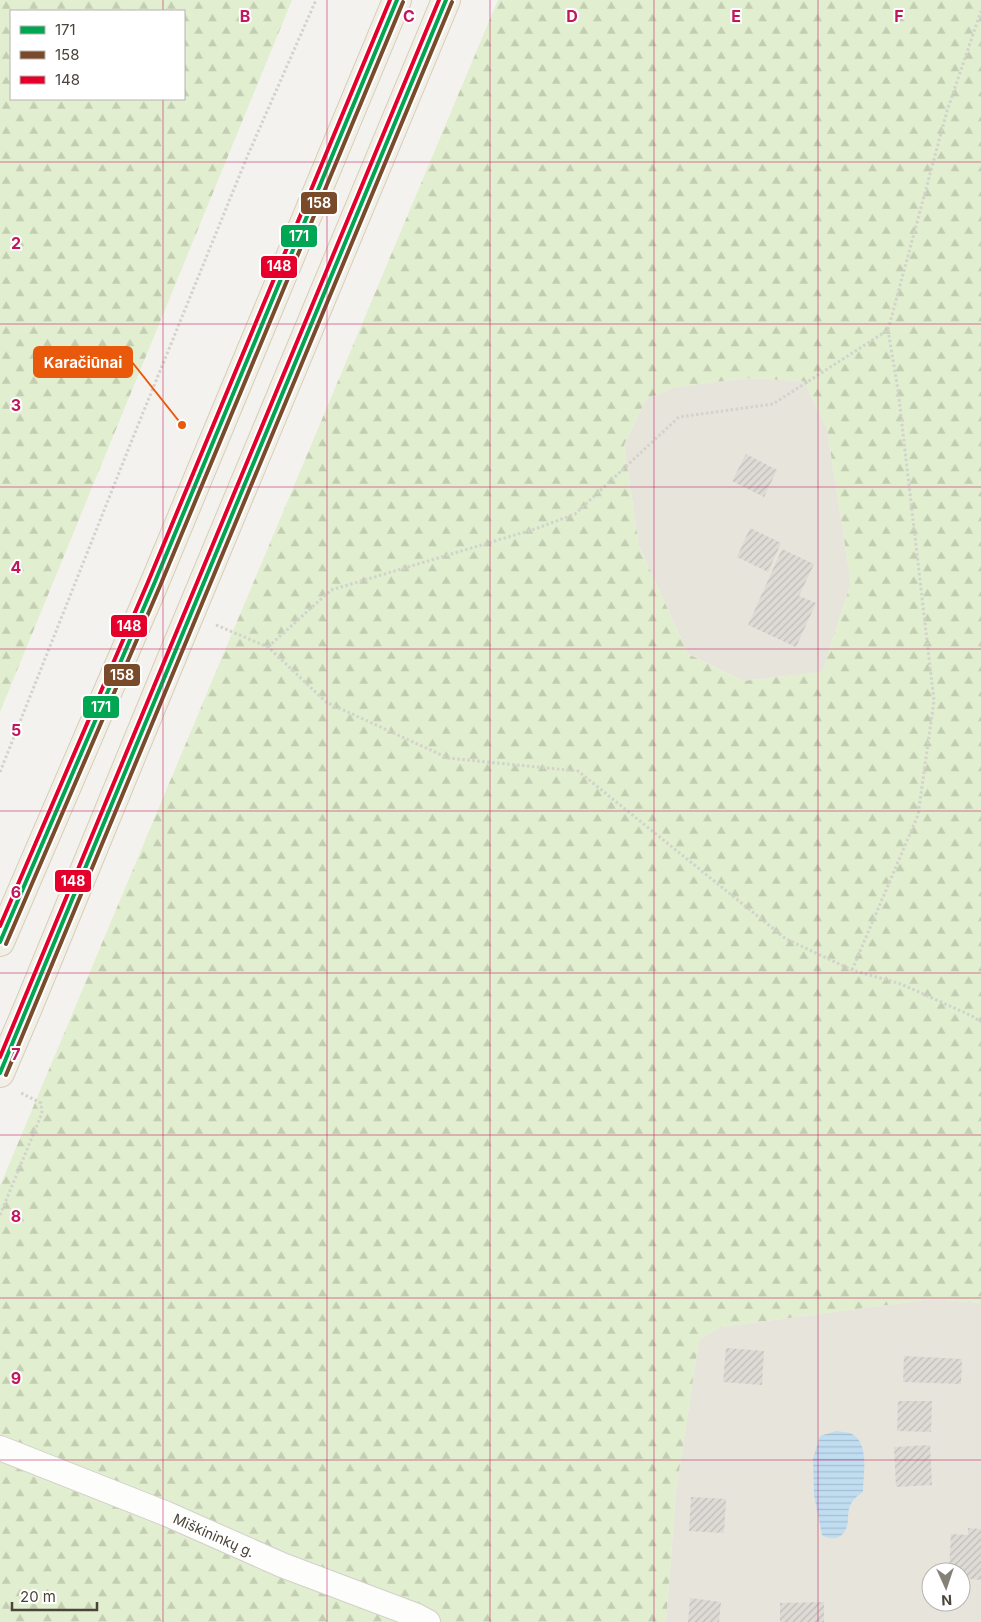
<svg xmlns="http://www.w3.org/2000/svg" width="981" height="1622" viewBox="0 0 981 1622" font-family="Inter,sans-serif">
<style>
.residential{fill:#e7e4dc;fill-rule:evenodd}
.forest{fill:url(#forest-firs);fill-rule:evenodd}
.water{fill:url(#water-rules)}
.building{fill:url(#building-hatch)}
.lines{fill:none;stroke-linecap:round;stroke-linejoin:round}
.street-casing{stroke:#d2d0cb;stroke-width:26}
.primary-casing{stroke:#d6cebb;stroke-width:30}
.path{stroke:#d3d2cc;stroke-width:3;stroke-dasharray:2.5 2.5;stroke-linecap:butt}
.street{stroke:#fdfdfc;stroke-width:24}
.primary{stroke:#f2efe6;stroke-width:28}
.bus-1-casing{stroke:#fff;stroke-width:8}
.bus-2-casing{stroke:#fff;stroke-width:8}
.bus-3-casing{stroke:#fff;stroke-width:8}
.bus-1{stroke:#00a651;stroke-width:4}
.bus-2{stroke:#7a4b2a;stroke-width:4}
.bus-3{stroke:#e4002b;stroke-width:4}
.grid{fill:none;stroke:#c2185b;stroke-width:1;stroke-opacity:0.55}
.labels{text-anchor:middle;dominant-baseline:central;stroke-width:4;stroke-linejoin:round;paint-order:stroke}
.street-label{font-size:14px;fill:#4b4439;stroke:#fff}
.grid-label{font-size:16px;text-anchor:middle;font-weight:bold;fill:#c2185b;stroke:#fff;stroke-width:4;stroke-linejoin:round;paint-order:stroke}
.leader{fill:none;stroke:#e8590c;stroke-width:2}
.callout-dot{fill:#e8590c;stroke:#fff;stroke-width:2}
.callout{fill:#e8590c;stroke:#e8590c;stroke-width:2}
.callout-label{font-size:15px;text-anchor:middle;font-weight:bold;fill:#fff}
.line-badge{stroke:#fff;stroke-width:2}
.badge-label{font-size:14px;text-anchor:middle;font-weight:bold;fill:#fff}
</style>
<defs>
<pattern id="forest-firs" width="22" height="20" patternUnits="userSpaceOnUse" patternTransform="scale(1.25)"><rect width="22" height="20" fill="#e1eecf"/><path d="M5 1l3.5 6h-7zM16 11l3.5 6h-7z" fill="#c3cdb2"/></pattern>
<pattern id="water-rules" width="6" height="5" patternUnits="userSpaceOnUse" patternTransform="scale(1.25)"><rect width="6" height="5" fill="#c0ddf1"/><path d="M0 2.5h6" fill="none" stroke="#a6bfcf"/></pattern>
<pattern id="building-hatch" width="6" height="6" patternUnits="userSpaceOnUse" patternTransform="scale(1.25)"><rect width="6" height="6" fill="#dedbd6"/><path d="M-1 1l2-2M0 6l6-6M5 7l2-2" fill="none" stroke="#c0bdb8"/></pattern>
</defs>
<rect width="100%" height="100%" fill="#f4f2ee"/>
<g class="residential">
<path d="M748,378L804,381L827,429L851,583L822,672L743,681L688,654L639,546L624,445L646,399L675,387Z"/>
<path d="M932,1299L981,1303V1622H666L676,1491L699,1340L721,1327ZM931,1572H961V1602H931Z"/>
</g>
<g class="forest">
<path d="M0,0H292L0,712ZM11,11H184V99H11Z"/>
<path d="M498,0H981V1303L932,1299L721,1327L699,1340L676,1491L666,1622H0V1186ZM748,378L804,381L827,429L851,583L822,672L743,681L688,654L639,546L624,445L646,399L675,387Z"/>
</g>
<path class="water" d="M836,1431C841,1432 848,1432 852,1434C870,1444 863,1475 863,1492C857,1496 853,1499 850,1506C847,1512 849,1520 847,1526C843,1539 833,1541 822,1535L814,1495L813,1459L820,1436Z"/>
<g class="building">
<path d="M746,454L777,470L764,497L732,481Z"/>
<path d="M750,528L781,543L768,572L737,557Z"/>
<path d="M782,549L814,564L799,596L816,603L796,647L748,625Z"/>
<path d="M726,1348L764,1351L762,1385L723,1382Z"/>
<path d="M904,1356L962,1359L961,1384L903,1382Z"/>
<path d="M898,1401H932L931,1432L897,1431Z"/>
<path d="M930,1445L932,1485L896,1487L894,1447Z"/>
<path d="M691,1497L726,1499L724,1533L689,1531Z"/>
<path d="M968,1528L981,1529V1580L961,1578V1572H949L951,1534L968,1535Z"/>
<path d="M690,1598L721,1602L719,1622H688Z"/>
<path d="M824,1602V1622H780V1603Z"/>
</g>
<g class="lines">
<defs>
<path id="street" d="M0,1448L167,1514L282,1565L417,1616L428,1622"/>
<g id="primary">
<path d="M0,942L154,584L397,0"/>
<path d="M0,1073L27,1010L175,650L446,0"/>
</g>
</defs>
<use href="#street" class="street-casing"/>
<use href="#primary" class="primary-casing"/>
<g class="path">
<path d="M216,625L268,647L326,702L448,758L578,771L786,939L852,970L901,984L972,1016L981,1022"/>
<path d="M268,647L331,590L535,529L575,514L679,417L773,404L888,330L947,111L981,11"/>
<path d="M0,772L136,430L247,157L316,0"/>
<path d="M852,970L918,815L934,701L898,390L888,330"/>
<path d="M0,1215L42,1113L41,1103L19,1092"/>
</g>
<use href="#street" class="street"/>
<use href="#primary" class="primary"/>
<defs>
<g id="bus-1">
<path d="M0,942L154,584L397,0"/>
<path d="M0,1073L446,0"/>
</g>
<g id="bus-2">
<path d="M6,944L160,586L403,2"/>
<path d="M6,1075L452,2"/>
</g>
<g id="bus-3">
<path d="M0,926L148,582L390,0"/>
<path d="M0,1057L439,0"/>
</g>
</defs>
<use href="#bus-1" class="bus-1-casing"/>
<use href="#bus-2" class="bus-2-casing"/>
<use href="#bus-3" class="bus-3-casing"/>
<use href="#bus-1" class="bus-1"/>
<use href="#bus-2" class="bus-2"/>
<use href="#bus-3" class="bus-3"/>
</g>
<path class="grid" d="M163,0V11M327,0V1622M490,0V1622M654,0V1622M818,0V1622M163,99V1622M0,162H981M0,324H981M0,487H981M0,649H981M0,811H981M0,973H981M0,1135H981M0,1298H981M0,1460H981"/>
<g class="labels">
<g class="street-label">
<text transform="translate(214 1535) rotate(24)">Miškininkų g.</text>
</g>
</g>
<g class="grid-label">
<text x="245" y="22">B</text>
<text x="409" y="22">C</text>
<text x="572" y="22">D</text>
<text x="736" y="22">E</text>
<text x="899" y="22">F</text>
<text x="16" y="249">2</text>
<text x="16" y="411">3</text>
<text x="16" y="573">4</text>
<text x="16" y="736">5</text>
<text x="16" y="898">6</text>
<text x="16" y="1060">7</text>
<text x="16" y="1222">8</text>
<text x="16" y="1384">9</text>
</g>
<path class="leader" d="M182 425L132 362"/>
<circle class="callout-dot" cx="182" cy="425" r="5"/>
<rect class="callout" x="34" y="347" width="98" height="30" rx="5"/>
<g class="callout-label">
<text x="83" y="368">Karačiūnai</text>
</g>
<g class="line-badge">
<rect x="300" y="191" width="38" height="24" rx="5" fill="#7a4b2a"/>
<rect x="280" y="224" width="38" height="24" rx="5" fill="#00a651"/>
<rect x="260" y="255" width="38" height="24" rx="5" fill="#e4002b"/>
<rect x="110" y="614" width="38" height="24" rx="5" fill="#e4002b"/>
<rect x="103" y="663" width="38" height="24" rx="5" fill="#7a4b2a"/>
<rect x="82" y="695" width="38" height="24" rx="5" fill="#00a651"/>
<rect x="54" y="869" width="38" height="24" rx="5" fill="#e4002b"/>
</g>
<g class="badge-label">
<text x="319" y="208">158</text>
<text x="299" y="241">171</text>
<text x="279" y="271">148</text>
<text x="129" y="631">148</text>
<text x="122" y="680">158</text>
<text x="101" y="712">171</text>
<text x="73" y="886">148</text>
</g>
<rect x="10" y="10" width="175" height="90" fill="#ffffff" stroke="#b7b4b0"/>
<rect x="20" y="26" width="25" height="8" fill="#00a651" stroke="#b7b4b0"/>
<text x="55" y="35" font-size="15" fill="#4b4439">171</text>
<rect x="20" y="51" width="25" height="8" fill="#7a4b2a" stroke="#b7b4b0"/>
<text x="55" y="60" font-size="15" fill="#4b4439">158</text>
<rect x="20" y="76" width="25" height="8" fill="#e4002b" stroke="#b7b4b0"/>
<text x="55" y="85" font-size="15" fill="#4b4439">148</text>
<g transform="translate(946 1587) rotate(177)"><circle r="24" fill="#ffffff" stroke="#b7b4b0"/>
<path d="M0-4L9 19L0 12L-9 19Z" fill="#868178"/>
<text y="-8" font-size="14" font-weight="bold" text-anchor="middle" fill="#4b4439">N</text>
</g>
<path d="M12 1602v8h85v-8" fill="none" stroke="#4b4439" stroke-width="2.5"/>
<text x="20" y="1602" font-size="15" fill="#4b4439" stroke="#ffffff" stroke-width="4" paint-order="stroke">20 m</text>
</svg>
